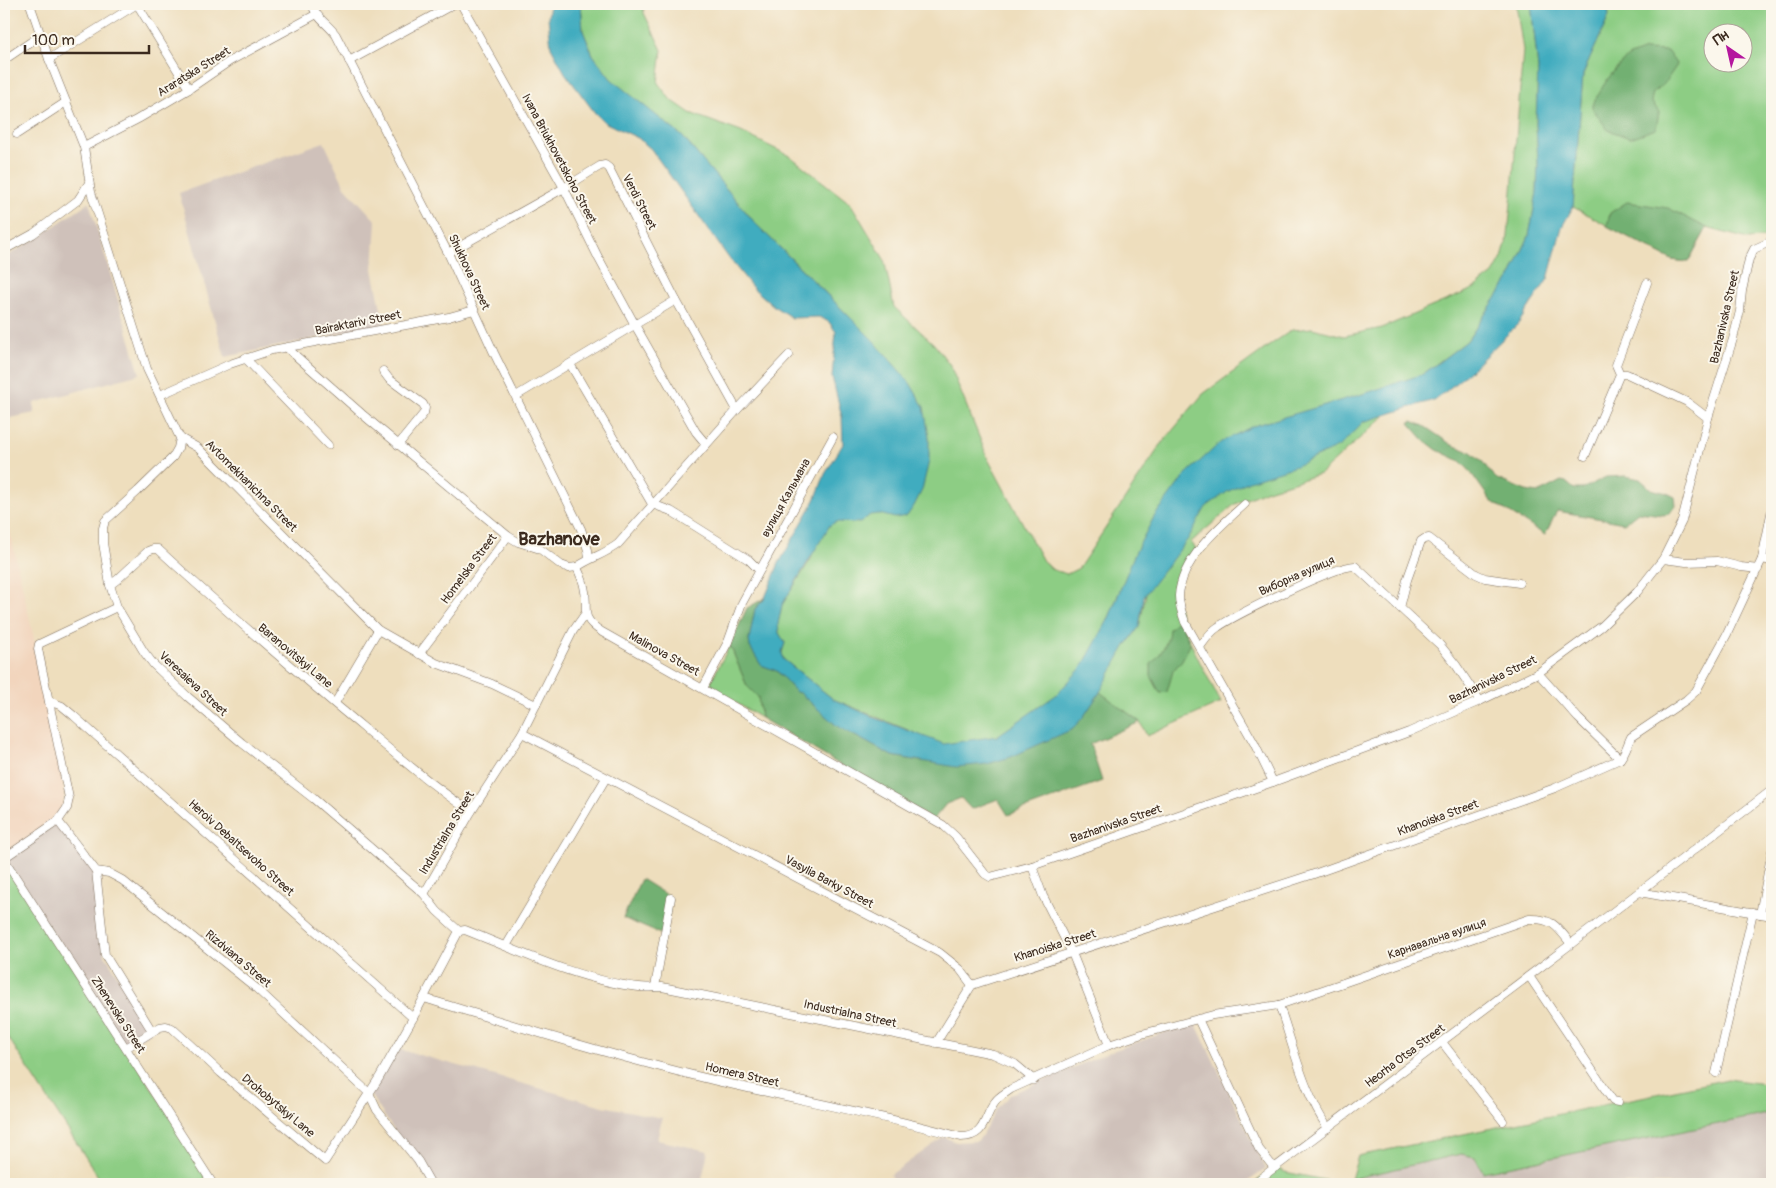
<svg xmlns="http://www.w3.org/2000/svg" width="1776" height="1188" viewBox="0 0 1776 1188" font-family="Pangolin,sans-serif">
<style>
.built{fill:#f2d5bd}
.industrial{fill:#cfc1ba}
.green{fill:#8dcd84;stroke:#647c51;fill-rule:evenodd}
.forest{fill:#72b072;stroke:#566d48}
.water{fill:#40acbf;stroke:#3e6b6e}
.lines{fill:none;stroke-linecap:round;stroke-linejoin:round}
.street-casing{stroke:#7a6956;stroke-width:9}
.street{stroke:#fff;stroke-width:8}
.labels{text-anchor:middle;dominant-baseline:central;stroke-width:4;stroke-linejoin:round;paint-order:stroke}
.street-label{font-size:12px;fill:#3b2a1e;stroke:#fbf7ec}
.district-label{font-size:18px;font-weight:bold;fill:#3b2a1e;stroke:#fbf7ec}
</style>
<rect width="100%" height="100%" fill="#fbf7ec"/>
<filter id="ink" filterUnits="userSpaceOnUse"><feTurbulence type="fractalNoise" baseFrequency=".02" numOctaves="2"/><feDisplacementMap in="SourceGraphic" scale="10" xChannelSelector="R" yChannelSelector="G"/><feConvolveMatrix kernelMatrix="1 2 1 2 8 2 1 2 1" color-interpolation-filters="sRGB"/></filter>
<filter id="wash" filterUnits="userSpaceOnUse"><feTurbulence type="fractalNoise" baseFrequency=".0096" numOctaves="4" result="noise"/><feDisplacementMap in="SourceGraphic" scale="20" xChannelSelector="R" yChannelSelector="G"/><feGaussianBlur stdDeviation="1.12" result="paint"/><feColorMatrix in="noise" values="0 0 0 0 0 0 0 0 0 0 0 0 0 0 0 0 0 1.4 0 .05"/><feComposite in="paint" operator="in"/></filter>
<g filter="url(#wash)">
<rect width="100%" height="100%" fill="#eedebd"/>
<path class="built" d="M4,504L51,716L61,768L64,795L63,804L58,821L4,858Z"/>
<g class="industrial">
<path d="M324,142L345,187L376,221L373,269L384,324L225,357L179,193Z"/>
<path d="M89,202L140,374L34,403L35,413L10,418L8,434L4,435V258L43,234Z"/>
<path d="M58,821L96,871L105,955L152,1031L126,1048L4,858Z"/>
<path d="M1195,1022L1266,1169L1244,1184H895L890,1175L944,1137L956,1142L977,1141L981,1137L997,1108L1011,1094L1112,1051Z"/>
<path d="M398,1049L603,1106L662,1118L657,1140L708,1151L701,1184H430L369,1093Z"/>
<path d="M1772,1113V1184H1350L1351,1179L1461,1154L1475,1157L1483,1172Z"/>
</g>
<g class="green">
<path d="M581,4H643L644,13L662,50L658,83L670,99L690,113L741,132L790,156L851,204L884,259L894,307L934,344L950,365L988,459L1043,561L1053,570L1067,574L1079,568L1162,443L1203,394L1273,343L1292,330L1312,328L1344,336L1382,328L1473,289L1493,274L1502,258L1508,236L1512,191L1523,50L1516,4H1531L1538,68L1536,124L1538,162L1537,192L1529,236L1511,276L1467,341L1423,374L1413,378L1408,395L1320,474L1267,490L1235,504L1191,542L1197,550C1192,558 1178,578 1177,586C1171,615 1208,676 1221,703L1147,736L1140,722L1116,704L1013,786L908,730L833,699L783,659L782,652L785,643L779,633L778,623L782,605L811,559L814,547L849,496L850,317L756,224L682,136L611,80L593,55L583,31ZM1123,583L1146,594L1139,627L1125,647L1108,620Z"/>
<path d="M1607,4H1772V237L1748,239L1707,228L1688,262L1672,260L1573,207L1583,74L1609,16ZM1714,32H1744V62H1714Z"/>
<path d="M730,645L747,686L758,697L761,718L713,689L711,686V681Z"/>
<path d="M4,859L208,1175L203,1184H103L4,1031Z"/>
<path d="M1728,1079L1772,1085V1113L1483,1172L1475,1157L1461,1154L1351,1179L1358,1156Z"/>
<path d="M1276,1167L1285,1172L1344,1184H1253Z"/>
</g>
<g class="forest">
<path d="M1645,50L1667,51L1677,65L1664,84L1653,93L1651,101L1659,112L1656,129L1630,138L1608,130L1592,108C1596,94 1617,63 1630,56C1635,54 1640,52 1645,50Z"/>
<path d="M1627,202L1668,208L1707,228L1688,262L1672,260L1607,226L1610,213Z"/>
<path d="M1412,421L1424,426L1452,445L1471,452L1482,461L1490,472L1497,479L1526,491L1538,493L1561,481L1566,482L1574,489H1582L1606,477L1626,476L1640,479L1651,489L1667,493L1675,497L1676,505L1669,514L1663,515L1638,512L1624,523L1557,511L1545,535L1491,501L1469,470L1460,461L1437,450L1424,440L1409,423Z"/>
<path d="M765,598L755,609L749,640L750,647L761,665L777,671L796,692L800,693L837,726L892,756L920,761L1084,716L1100,692L1140,722L1090,744L1102,781L1008,815L998,799L971,809L961,798L946,804L933,820L761,718L758,697L747,686L730,645L747,608Z"/>
<path d="M1176,622L1181,624L1190,645L1182,660L1173,671L1167,692L1160,693L1151,676V664C1161,654 1168,644 1169,629Z"/>
<path d="M641,879L671,898L665,936L623,918Z"/>
</g>
<path class="water" d="M550,4H581L583,31L593,55L611,79L682,136L756,224L873,340L910,383L924,407L929,437V461L922,490L914,506L907,516L895,518L879,514L870,515L860,523L836,522L830,525L782,605L778,624L779,633L785,643L782,652L783,659L833,699L878,719L944,744L997,736L1056,695L1082,667L1108,620L1135,553L1154,517L1185,475L1221,442L1253,426L1366,393L1423,374L1467,341L1511,276L1529,236L1537,192L1538,162L1536,124L1538,68L1531,4H1607L1609,16L1583,74L1573,207L1562,227L1548,279L1518,324L1471,370L1437,399L1363,422L1340,446L1296,466L1249,481L1227,492L1206,507L1188,539L1144,596L1139,627L1125,647L1100,692L1084,716L1073,729L1011,757L987,764L956,767L892,756L837,726L800,693L796,692L777,671L761,665L750,647L749,640L755,609L764,600L779,563L815,500L825,474L843,444L842,417L832,377L836,332L829,322L819,317L792,318L775,307L752,287L728,257L651,149L638,138L604,122L595,113L565,73L551,47L548,17Z"/>
</g>
<g filter="url(#ink)">
<g class="lines">
<defs>
<g id="street">
<path d="M30,4L49,59L84,147L91,192L147,369L180,438L198,448L378,630L436,663L492,684L536,705"/>
<path d="M137,4L189,89"/>
<path d="M312,4C316,18 327,23 336,35L448,253L494,353L581,529L588,550L589,559"/>
<path d="M461,4L564,188L598,257L635,325L696,432L706,444"/>
<path d="M49,59L137,4"/>
<path d="M4,60L41,35"/>
<path d="M349,61L454,4"/>
<path d="M17,134L66,102"/>
<path d="M84,147L138,119L189,89L230,61L315,15"/>
<path d="M4,250L33,234L78,200L89,183"/>
<path d="M448,253L564,188L600,166L605,165L609,168L676,300L737,410"/>
<path d="M287,348L362,414L508,536"/>
<path d="M789,355L737,410L618,544C605,554 590,558 577,567C579,573 583,580 584,586C590,609 577,616 602,632L943,825L956,837L985,874L990,877L1032,866L1273,782L1409,732L1480,701L1538,673L1602,626L1637,592L1663,559L1682,521L1708,418L1733,339L1740,311L1742,291L1749,259L1754,249L1772,241"/>
<path d="M245,358L328,445"/>
<path d="M570,364L652,504L671,511L749,560L759,570"/>
<path d="M383,371L389,379L423,404L425,408L424,413L398,445"/>
<path d="M1620,374H1627L1687,402L1708,418"/>
<path d="M160,395L230,364L272,350L449,317L474,310"/>
<path d="M516,396L676,300"/>
<path d="M180,438L178,448L173,457L138,491L105,521L103,528V543L110,585L117,607L144,652L154,665L188,697L242,743L314,799L424,894"/>
<path d="M1585,456L1620,374L1616,365L1647,283"/>
<path d="M1245,504C1219,527 1181,559 1179,596C1179,605 1182,614 1185,622L1254,743L1273,782"/>
<path d="M1663,559L1686,562L1717,561L1741,567L1758,569"/>
<path d="M1762,559L1772,561"/>
<path d="M110,585L118,579L148,551L153,549H158C215,602 275,653 335,704C380,741 423,779 471,812"/>
<path d="M1400,608L1407,580L1421,541L1424,539L1429,538L1476,574L1485,578L1519,583"/>
<path d="M585,614L573,631L522,733L471,812L424,894L437,911L459,931L465,930C518,951 582,981 639,987C646,988 654,987 662,987L993,1054L1015,1064L1034,1080"/>
<path d="M1200,647C1205,640 1210,632 1218,627C1235,615 1337,565 1355,566L1440,645L1456,665L1480,701"/>
<path d="M419,654L508,536L518,542L540,549L561,565L569,568L577,567"/>
<path d="M1538,673L1578,718L1620,759"/>
<path d="M703,688L728,642L742,603L833,437"/>
<path d="M49,701L62,706L74,716L413,1018"/>
<path d="M335,703L378,630"/>
<path d="M522,733L940,953L960,969L972,985L936,1043"/>
<path d="M58,821L67,808L69,798L38,649L39,644L117,607"/>
<path d="M4,858L58,821L96,871L109,873L122,880L256,988L369,1093L377,1110L418,1161L431,1184"/>
<path d="M4,859L213,1184"/>
<path d="M1032,866L1043,896L1072,953L1109,1045"/>
<path d="M96,871L105,955L152,1031"/>
<path d="M1639,892L1772,790"/>
<path d="M1760,914L1772,851"/>
<path d="M506,946L606,778"/>
<path d="M1529,976L1613,1101L1618,1102"/>
<path d="M972,985L1311,875L1555,788L1620,759C1626,752 1627,745 1631,737L1686,700L1696,691L1727,634L1762,559L1772,509"/>
<path d="M655,987L671,898"/>
<path d="M424,998C519,1027 613,1056 709,1079C793,1099 878,1114 961,1137C986,1137 983,1118 995,1102C999,1096 1006,1093 1011,1089L1109,1045L1142,1034L1213,1015L1279,1005L1529,919C1552,918 1557,926 1571,944L1639,892L1772,916"/>
<path d="M1279,1005C1293,1045 1304,1094 1328,1128"/>
<path d="M1198,1019L1259,1149L1271,1164L1276,1167"/>
<path d="M1442,1042L1503,1121"/>
<path d="M126,1048L160,1027L166,1026L172,1028L221,1073L325,1161L379,1078L413,1018L459,931"/>
<path d="M1716,1073L1753,912"/>
<path d="M1253,1184L1571,944"/>
</g>
</defs>
<use href="#street" class="street-casing"/>
<use href="#street" class="street"/>
</g>
</g>
<g class="labels">
<g class="street-label">
<text transform="translate(194 72) rotate(-32)">Araratska Street</text>
<text transform="translate(559 159) rotate(62)">Ivana Briukhovetskoho Street</text>
<text transform="translate(639 202) rotate(63)">Verdi Street</text>
<text transform="translate(469 272) rotate(65)">Shukhova Street</text>
<text transform="translate(1725 317) rotate(-77)">Bazhanivska Street</text>
<text transform="translate(358 323) rotate(-11)">Bairaktariv Street</text>
<text transform="translate(251 486) rotate(45)">Avtomekhanichna Street</text>
<text transform="translate(786 498) rotate(-61)">вулиця Кальмана</text>
<text transform="translate(469 569) rotate(-53)">Homelska Street</text>
<text transform="translate(1297 576) rotate(-24)">Виборна вулиця</text>
<text transform="translate(664 654) rotate(29)">Malinova Street</text>
<text transform="translate(295 656) rotate(40)">Baranovitskyi Lane</text>
<text transform="translate(1493 680) rotate(-26)">Bazhanivska Street</text>
<text transform="translate(193 684) rotate(43)">Veresaieva Street</text>
<text transform="translate(1438 818) rotate(-20)">Khanoiska Street</text>
<text transform="translate(1116 824) rotate(-19)">Bazhanivska Street</text>
<text transform="translate(447 833) rotate(-59)">Industrialna Street</text>
<text transform="translate(241 848) rotate(42)">Heroiv Debaltsevoho Street</text>
<text transform="translate(829 882) rotate(28)">Vasylia Barky Street</text>
<text transform="translate(1437 939) rotate(-19)">Карнавальна вулиця</text>
<text transform="translate(1055 946) rotate(-17)">Khanoiska Street</text>
<text transform="translate(238 959) rotate(40)">Rizdviana Street</text>
<text transform="translate(850 1014) rotate(12)">Industrialna Street</text>
<text transform="translate(118 1015) rotate(57)">Zhenevska Street</text>
<text transform="translate(1405 1056) rotate(-37)">Heorha Otsa Street</text>
<text transform="translate(742 1075) rotate(13)">Homera Street</text>
<text transform="translate(278 1106) rotate(40)">Drohobytskyi Lane</text>
</g>
<g class="district-label">
<text x="559" y="539">Bazhanove</text>
</g>
</g>
<rect width="1776" height="1188" fill="none" stroke="#fbf7ec" stroke-width="20"/>
<g transform="translate(1728 48) rotate(326)"><circle r="24" fill="#fbf7ec" stroke="#aea59a"/>
<path d="M0-4L9 19L0 12L-9 19Z" fill="#b5179e"/>
<text y="-8" font-size="14" font-weight="bold" text-anchor="middle" fill="#3b2a1e">Пн</text>
</g>
<path d="M25 45v8h124v-8" fill="none" stroke="#3b2a1e" stroke-width="2.5"/>
<text x="32" y="45" font-size="15" fill="#3b2a1e" stroke="#fbf7ec" stroke-width="4" paint-order="stroke">100 m</text>
</svg>
